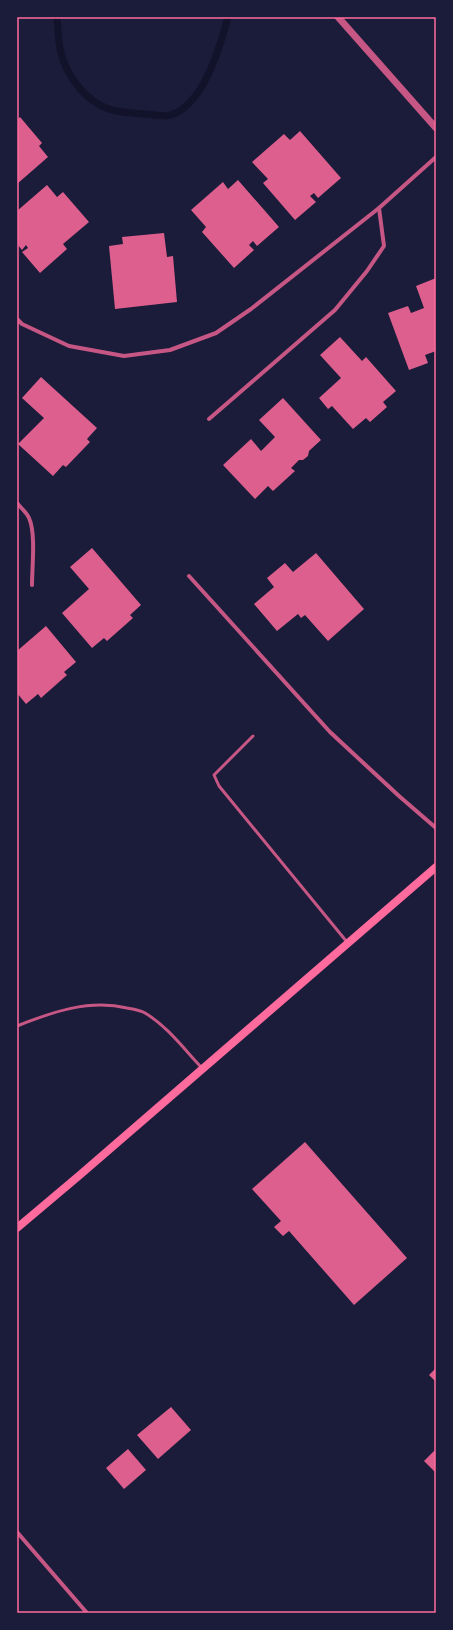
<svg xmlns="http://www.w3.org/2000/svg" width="453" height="1630" viewBox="0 0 453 1630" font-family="Commissioner,sans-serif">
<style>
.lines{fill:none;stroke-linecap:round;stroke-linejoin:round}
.stream{stroke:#12122b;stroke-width:7}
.building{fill:#dd5f8e}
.service{stroke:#c65784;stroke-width:3}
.minor{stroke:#c65784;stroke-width:4}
.tertiary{stroke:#c65784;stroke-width:7}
.secondary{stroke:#ff6b9d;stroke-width:8}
.neatline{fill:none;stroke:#ff6b9d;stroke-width:1.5}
</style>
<rect width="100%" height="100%" fill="#1b1b3a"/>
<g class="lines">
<path class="stream" d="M57,17C58,27 58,38 60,48C65,76 88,106 117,111C133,114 150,114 166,116C202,111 220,47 228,17"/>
</g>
<g class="building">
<path d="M20,117L42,143L39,146L48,157L17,184V120Z"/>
<path d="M300,131L341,178L318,198L314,193L310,196L316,202L295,220L263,183L268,179L252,162L284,134L290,140Z"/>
<path d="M238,180L279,227L257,246L253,241L249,245L254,250L234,268L202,232L206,227L191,210L223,182L228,189Z"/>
<path d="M47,185L57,197L63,192L89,222L63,244L67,249L40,273L22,252L28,248L26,245L22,250L17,244V211Z"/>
<path d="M164,233L167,257L173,256L177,302L115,309L109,246L123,244L122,237Z"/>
<path d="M436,278V351L425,355L428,363L409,370L388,313L408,306L411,313L424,308L416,286Z"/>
<path d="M340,337L362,361L366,357L396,391L383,402L387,407L370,422L366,418L353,429L332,406L328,409L319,398L341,378L320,355Z"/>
<path d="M41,377L97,428L87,439L90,442L66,467L63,465L53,476L18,444L44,418L22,398Z"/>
<path d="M283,398L321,440L309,451L308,456L303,460H299L291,468L295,471L273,491L268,486L255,499L223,465L251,439L261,451L275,437L259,420Z"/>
<path d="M92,548L141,605L130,615L133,618L107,641L104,638L92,648L62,613L89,589L70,567Z"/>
<path d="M316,553L364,609L328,641L305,615L301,618L298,614L277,631L254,604L274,587L267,578L285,563L293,572Z"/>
<path d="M46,626L76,662L64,672L67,675L41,698L38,694L26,704L17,693V651Z"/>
<path d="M305,1142L407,1258L354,1305L289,1231L283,1236L274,1227L281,1221L252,1189Z"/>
<path d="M436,1368V1382L429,1375Z"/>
<path d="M171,1407L191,1430L158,1459L137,1435Z"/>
<path d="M128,1449L146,1470L124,1489L106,1468Z"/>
<path d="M436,1449V1473L424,1461Z"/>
</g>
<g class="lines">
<g class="service">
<path d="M253,736L214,775L219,786L347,942"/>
<path d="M17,1026C52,1012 89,999 127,1008C133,1009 140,1010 145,1013C167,1026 184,1049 202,1068"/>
</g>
<g class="minor">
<path d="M17,319L22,324L69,346L124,356L170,350L216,333L251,309L379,208L436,157"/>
<path d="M209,419L335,310L367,271L384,246L379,208"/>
<path d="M17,503C21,508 27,513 29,518C36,533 32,567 32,585"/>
<path d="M189,576L330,732L399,796L436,828"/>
<path d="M17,1532L87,1613"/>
</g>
<path class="tertiary" d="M338,17L436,128"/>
<path class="secondary" d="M17,1228L81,1174L436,867"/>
</g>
<rect width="453" height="1630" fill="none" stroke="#1b1b3a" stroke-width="36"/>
<rect x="18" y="18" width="417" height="1594" class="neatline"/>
</svg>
